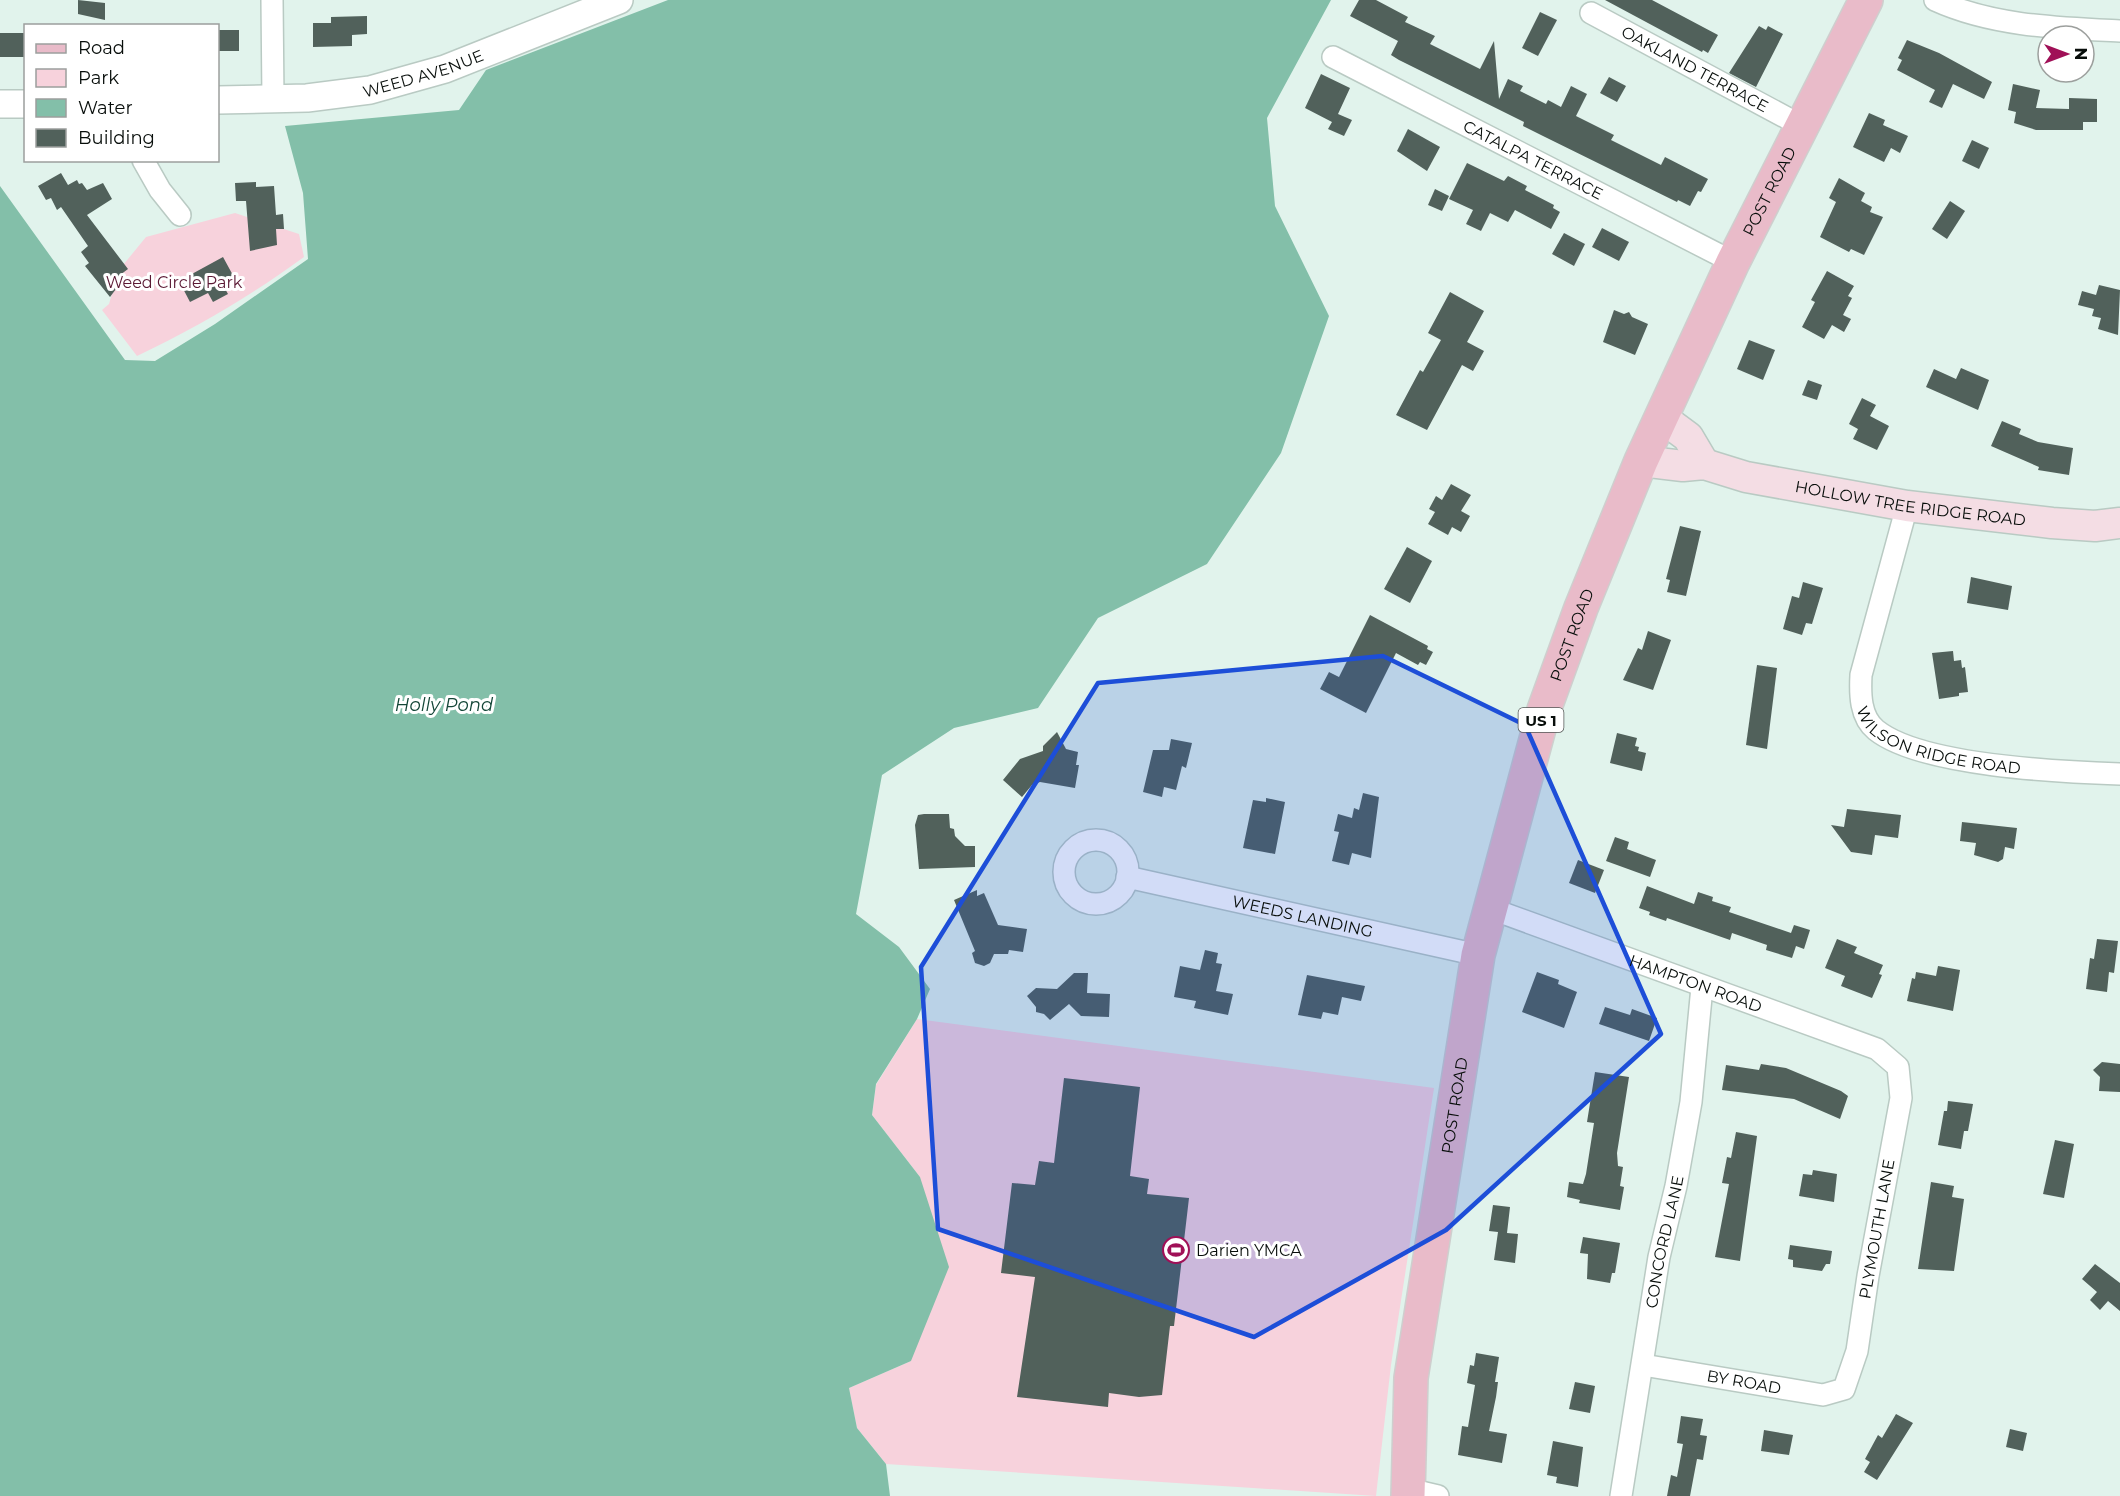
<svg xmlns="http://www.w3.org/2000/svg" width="2120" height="1496" viewBox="0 0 2120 1496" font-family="Montserrat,sans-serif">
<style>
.green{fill:#f7d2dc}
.water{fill:#83bfa9}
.building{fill:#51615b}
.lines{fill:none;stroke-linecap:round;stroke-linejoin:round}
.minor-casing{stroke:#b9cac3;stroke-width:24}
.tertiary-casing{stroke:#b9cac3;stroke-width:30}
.secondary-casing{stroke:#b9cac3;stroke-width:33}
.primary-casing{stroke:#cecfce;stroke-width:36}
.minor{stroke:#fff;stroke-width:21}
.tertiary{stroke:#fff;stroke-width:27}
.secondary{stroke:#f4dde4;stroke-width:30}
.primary{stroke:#e9bbc9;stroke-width:33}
.marked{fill:#1d4ed8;fill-opacity:0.2;stroke:#1d4ed8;stroke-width:4.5;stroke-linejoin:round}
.labels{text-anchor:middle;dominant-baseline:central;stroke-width:6;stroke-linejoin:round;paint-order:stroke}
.shield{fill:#fff;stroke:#525654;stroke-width:1.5}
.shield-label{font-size:15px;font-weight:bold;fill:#080e0b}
.street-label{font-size:16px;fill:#080e0b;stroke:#fff}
.park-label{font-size:16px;fill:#5a1833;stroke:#fff}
.poi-label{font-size:16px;fill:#080e0b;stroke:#fff;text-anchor:start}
.water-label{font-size:18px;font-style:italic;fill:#134637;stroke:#fff}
</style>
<rect width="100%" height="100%" fill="#e1f3ec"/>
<g class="green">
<path d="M235,213L299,234L304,257C249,297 198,327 137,356L102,310L109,304L119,270L146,237Z"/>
<path d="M917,1019L1434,1088L1391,1365L1376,1496L886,1464L857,1428L849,1388L911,1361L920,1177L872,1115L876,1085Z"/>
</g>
<path class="water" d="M668,0H1331L1267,118L1275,206L1329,316L1281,453L1207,564L1098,618L1038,708L954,728L882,775L856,914L899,947L930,989L917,1019L876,1084L872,1115L920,1177L949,1267L911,1361L849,1388L857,1428L886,1464L890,1496H0V186L125,360L155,361L215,324L308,259L303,193L285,126L459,110L486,70Z"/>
<g class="building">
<path d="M78,0L105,3V20L78,14Z"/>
<path d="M1359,0H1376L1408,17L1405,22L1435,36L1430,44L1480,69L1494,41L1499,99L1508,79L1523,86L1520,91L1546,104L1548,100L1561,107L1571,86L1587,94L1576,116L1614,135L1611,140L1661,165L1665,157L1708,179L1701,192L1698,191L1690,206L1678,200L1677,202L1543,136L1523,126L1524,122L1399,60L1391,55L1398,41L1350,16Z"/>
<path d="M1605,0H1652L1718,35L1708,53L1703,50L1702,52Z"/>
<path d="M1540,12L1557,20L1538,56L1522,48Z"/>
<path d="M367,16V34L352,35V46L313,47V23H331V17Z"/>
<path d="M1759,26L1766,30L1768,26L1783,34L1756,87L1729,73Z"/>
<rect x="218" y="30" width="21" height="21"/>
<rect x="0" y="33" width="26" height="24"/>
<path d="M1907,40L1939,53L1992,82L1984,99L1953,84L1942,108L1929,102L1935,90L1897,70L1902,60L1898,58Z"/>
<path d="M1321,74L1350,88L1338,114L1352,120L1344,136L1328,129L1332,122L1305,108Z"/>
<path d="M1609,77L1626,86L1617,102L1600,93Z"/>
<path d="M2013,84L2040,90L2036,108L2069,109V98L2097,99V122H2083V130H2036L2014,123L2016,112L2008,110Z"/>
<path d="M1869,113L1885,120L1883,125L1908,136L1900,153L1891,148L1884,162L1853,147Z"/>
<path d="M1408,129L1440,147L1427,171L1397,151Z"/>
<path d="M1972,140L1989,148L1979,169L1962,161Z"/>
<path d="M1467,163L1504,181L1508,176L1527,186L1525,190L1554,205L1553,208L1560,212L1551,229L1515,210L1508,222L1490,213L1481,231L1466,224L1473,210L1449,199Z"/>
<path d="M61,173L68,185L77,180L79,184L82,183L87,190L103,183L112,199L87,215L128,269L120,275L122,281L110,297L85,266L89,263L81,252L88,246L61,207L57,210L51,198L46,200L38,186Z"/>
<path d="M1839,178L1865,193L1861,201L1872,207L1870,212L1883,217L1864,255L1851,249L1849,252L1820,237L1836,202L1829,198Z"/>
<path d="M256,182V187L274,186L276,215L283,214L284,229H276L277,245L250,251L246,201H236L235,183Z"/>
<path d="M1435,189L1449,196L1442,211L1428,205Z"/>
<path d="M1950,201L1965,211L1947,239L1932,229Z"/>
<path d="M1602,228L1629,242L1619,261L1592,247Z"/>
<path d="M1564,233L1585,244L1574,266L1552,254Z"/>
<path d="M223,257L235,279L223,285L228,294L213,302L208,293L190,302L179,281Z"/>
<path d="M1827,271L1854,286L1848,296L1852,298L1843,315L1851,319L1844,332L1832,325L1824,339L1802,327L1815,302L1811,300Z"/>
<path d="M2099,285L2120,290L2118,335L2098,329L2101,318L2092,316L2094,309L2078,305L2082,291L2096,295Z"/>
<path d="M1450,292L1484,311L1467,342L1484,351L1473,371L1462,365L1427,430L1396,415L1420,370L1423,372L1441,340L1428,333Z"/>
<path d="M1614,310L1624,314L1629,312L1632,317L1648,324L1635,355L1603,342Z"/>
<path d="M1749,340L1775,350L1763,380L1737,369Z"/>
<path d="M1961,368L1989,380L1978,410L1926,387L1934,369L1956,379Z"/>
<path d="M1808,380L1822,385L1817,400L1802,395Z"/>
<path d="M1862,398L1876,405L1870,416L1889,426L1877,450L1853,439L1858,429L1849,424Z"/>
<path d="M2002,421L2021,429L2019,434L2038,442L2073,448L2069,475L2038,470L2039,467L1991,446Z"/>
<path d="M1451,484L1471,495L1461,511L1470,516L1461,532L1452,527L1448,535L1428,524L1435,512L1429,509L1436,496L1442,500Z"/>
<path d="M1680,526L1701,531L1686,596L1667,592L1670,580L1666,579Z"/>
<path d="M1407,547L1432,561L1410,603L1384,589Z"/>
<path d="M1971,577L2012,586L2008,610L1967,603Z"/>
<path d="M1803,582L1823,588L1812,624L1806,623L1802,635L1783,629L1792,596L1799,598Z"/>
<path d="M1370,615L1428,646L1427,649L1433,652L1426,665L1420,662L1418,665L1396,653L1366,713L1320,689L1329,672L1339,677Z"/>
<path d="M1648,631L1671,640L1653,690L1623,680L1638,648L1642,650Z"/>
<path d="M1953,651L1954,661L1961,660L1962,668L1965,667L1968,692L1959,693V696L1939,699L1932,653Z"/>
<path d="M1757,665L1777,668L1767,749L1746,745Z"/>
<path d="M1057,732L1066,749L1078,752L1076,765H1079L1075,788L1040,782L1032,785L1022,797L1003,780L1020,759L1043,751V746Z"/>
<path d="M1617,733L1637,738L1635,746L1639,747L1638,751L1646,753L1642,771L1610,763Z"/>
<path d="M1171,739L1192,743L1186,768L1182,766L1176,790L1164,787L1162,797L1143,792L1153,750H1169Z"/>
<path d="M1363,793L1379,797L1371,858L1352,853L1349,865L1332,861L1339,832L1334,831L1338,814L1352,818L1354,808L1359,810Z"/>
<path d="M1266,798L1285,802L1275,854L1243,848L1253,800L1266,802Z"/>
<path d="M1847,809L1901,815L1898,838L1875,835L1872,855L1851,852L1831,825L1844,827Z"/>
<path d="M924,814H949L950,828L954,829L955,836L965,846H975V867L919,869L915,825L918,815Z"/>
<path d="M1962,822L2017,828L2014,849L2005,847L2003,859L1998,862L1974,855L1976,843L1960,841Z"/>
<path d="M1615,837L1629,842L1627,849L1656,860L1650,877L1606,861Z"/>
<path d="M1578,860L1604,870L1595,893L1569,883Z"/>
<path d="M1647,886L1694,904L1698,892L1713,897L1712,901L1731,907L1729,912L1791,933L1794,925L1810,930L1804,949L1796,946L1792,958L1766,950L1767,945L1732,933L1730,940L1667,918L1666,921L1649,915L1650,912L1639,908Z"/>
<path d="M977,890V896L984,893L998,925L1027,929L1023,952L1009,950L1008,954H994L990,963L984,966L975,963L972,953L975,951L954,900Z"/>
<path d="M1837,939L1857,947L1854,953L1883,965L1879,974L1882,975L1872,998L1841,986L1845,976L1825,968Z"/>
<path d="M2097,939L2118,941L2114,973L2109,972L2107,992L2086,989L2090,958L2094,959Z"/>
<path d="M1205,950L1218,953L1216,963L1222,964L1216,991L1233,994L1228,1015L1194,1008L1196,1001L1174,997L1180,966L1200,970Z"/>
<path d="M1938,966L1960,970L1953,1011L1907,1001L1912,978L1915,979L1916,972L1936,976Z"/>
<path d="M1537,972L1559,980L1558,984L1577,992L1564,1028L1522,1012Z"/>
<path d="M1074,973H1088L1087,993L1110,994L1109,1017L1081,1016L1069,1004L1050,1020L1044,1014L1036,1012V1007L1027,996L1036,988L1057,989Z"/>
<path d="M1307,975L1365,986L1361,1001L1342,997L1338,1015L1323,1012L1321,1019L1298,1015Z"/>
<path d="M1605,1007L1630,1015L1632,1009L1657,1018L1649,1041L1599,1024Z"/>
<path d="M2102,1062L2120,1064V1092L2099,1091L2100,1077L2093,1070Z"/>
<path d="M1761,1064L1786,1068L1841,1091L1848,1096L1840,1119L1794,1099L1722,1090L1726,1065L1759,1070Z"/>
<path d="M1595,1072L1629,1077L1617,1153L1618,1166L1623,1167L1620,1186L1624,1187L1620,1210L1579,1203L1580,1200L1567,1197L1569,1182L1583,1184L1586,1174L1594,1123L1587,1122Z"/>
<path d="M1064,1078L1140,1087L1130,1176L1149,1179L1147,1194L1189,1198L1174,1326H1170L1162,1395L1139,1397L1109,1393L1108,1407L1017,1397L1035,1277L1001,1273L1012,1183L1035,1185L1039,1161L1054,1163Z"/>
<path d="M1948,1101L1973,1104L1968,1131H1964L1961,1149L1938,1145L1944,1111H1947Z"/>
<path d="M1736,1132L1757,1136L1740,1261L1715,1257L1729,1184L1722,1183L1727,1157L1731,1158Z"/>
<path d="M2055,1140L2074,1144L2064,1198L2043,1194Z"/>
<path d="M1813,1170L1837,1174L1834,1202L1799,1196L1803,1174L1812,1175Z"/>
<path d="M1931,1182L1954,1186L1952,1197L1964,1199L1954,1271L1918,1269Z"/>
<path d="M1493,1205L1510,1207L1507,1233L1518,1234L1515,1263L1494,1260L1498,1232L1489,1231Z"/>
<path d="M1583,1237L1620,1243L1615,1273H1612L1610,1283L1587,1279L1588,1254L1580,1253Z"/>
<path d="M1790,1245L1832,1251L1830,1264H1826L1822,1271L1793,1267V1260L1788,1259Z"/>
<path d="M2095,1264L2120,1283V1311L2108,1301L2100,1310L2090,1300L2097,1292L2082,1279Z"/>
<path d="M1476,1353L1499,1357L1495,1382H1498L1496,1397L1489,1431L1507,1434L1502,1463L1458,1455L1462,1426L1468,1427L1475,1385L1467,1383L1470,1365L1474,1366Z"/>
<path d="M1575,1382L1595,1386L1590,1413L1569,1409Z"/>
<path d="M1896,1414L1913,1423L1877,1480L1864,1472L1870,1462L1865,1459L1878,1435L1882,1438Z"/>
<path d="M1681,1416L1703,1419L1700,1435L1707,1436L1703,1460L1697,1459L1690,1496H1667L1671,1475L1677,1477L1683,1444L1677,1443Z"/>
<path d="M2010,1429L2027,1433L2023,1451L2006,1447Z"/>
<path d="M1764,1430L1793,1435L1789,1455L1761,1451Z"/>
<path d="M1553,1441L1583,1447L1578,1487L1556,1483L1557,1477L1547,1475Z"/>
</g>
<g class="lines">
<defs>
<g id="minor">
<path d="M272,0L273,99"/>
<path d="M1935,0C1992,26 2058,28 2120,31"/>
<path id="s1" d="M1591,13L1800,125"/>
<path id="s2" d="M1333,57L1733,262"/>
<path d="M143,160L160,190L180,215"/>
<path id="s3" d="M1907,506L1861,675C1860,694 1860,717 1876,730C1921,766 2062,772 2120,774"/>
<circle cx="1096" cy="872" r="32"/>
<path id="s4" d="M1127,877L1478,955"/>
<path id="s5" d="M1489,908L1877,1049L1898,1067L1901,1098L1868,1276L1857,1351L1844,1389L1823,1395L1643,1365"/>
<path d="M1408,1489L1438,1496"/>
<path id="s6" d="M1621,1496L1659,1257L1676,1186L1691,1102L1702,987"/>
</g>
<g id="tertiary">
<path id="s7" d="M218,100L307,98L370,90L445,69L619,0"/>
<path d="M0,104H26"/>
</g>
<g id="secondary">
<path d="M1661,417L1688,437L1704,464"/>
<path id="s8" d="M1641,461L1683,466L1704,464L1746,477L1907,506L2052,523L2095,526L2120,523"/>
</g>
<g id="primary">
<path id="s9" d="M1408,1496L1411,1378L1478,955L1544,710L1581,608L1641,461L1733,262L1866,0"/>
</g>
</defs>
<use href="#minor" class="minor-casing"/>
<use href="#tertiary" class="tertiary-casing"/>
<use href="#secondary" class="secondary-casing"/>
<use href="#primary" class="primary-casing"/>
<use href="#minor" class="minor"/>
<use href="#tertiary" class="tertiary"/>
<use href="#secondary" class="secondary"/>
<use href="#primary" class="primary"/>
</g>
<path class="marked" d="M1383,656L1525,725L1661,1034L1446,1230L1254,1337L938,1229L921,967L1098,683Z"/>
<defs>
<symbol id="stadium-ring" viewBox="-11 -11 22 22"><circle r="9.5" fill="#fff" stroke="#a01057" stroke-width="1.5"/><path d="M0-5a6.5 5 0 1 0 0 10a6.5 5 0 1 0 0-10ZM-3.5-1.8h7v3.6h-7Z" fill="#a01057"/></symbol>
</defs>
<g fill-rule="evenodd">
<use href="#stadium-ring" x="1161" y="1235" width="30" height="30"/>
</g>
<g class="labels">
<rect class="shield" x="1518.5" y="708" width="45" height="24" rx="4.5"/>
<g class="shield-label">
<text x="1541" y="720">US 1</text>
</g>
<g class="street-label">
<text stroke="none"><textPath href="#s1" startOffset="118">OAKLAND TERRACE</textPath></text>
<text stroke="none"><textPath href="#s7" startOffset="208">WEED AVENUE</textPath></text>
<text stroke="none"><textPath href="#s2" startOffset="225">CATALPA TERRACE</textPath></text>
<text stroke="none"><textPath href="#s9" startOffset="1366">POST ROAD</textPath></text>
<text stroke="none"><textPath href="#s8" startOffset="274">HOLLOW TREE RIDGE ROAD</textPath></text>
<text stroke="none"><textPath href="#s9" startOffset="880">POST ROAD</textPath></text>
<text stroke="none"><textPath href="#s3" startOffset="296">WILSON RIDGE ROAD</textPath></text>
<text stroke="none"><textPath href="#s4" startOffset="180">WEEDS LANDING</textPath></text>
<text stroke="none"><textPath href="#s5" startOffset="220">HAMPTON ROAD</textPath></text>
<text stroke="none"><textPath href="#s9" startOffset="394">POST ROAD</textPath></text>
<text transform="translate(1877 1229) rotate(-80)">PLYMOUTH LANE</text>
<text stroke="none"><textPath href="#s6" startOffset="258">CONCORD LANE</textPath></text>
<text transform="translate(1744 1382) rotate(10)">BY ROAD</text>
</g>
<g class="park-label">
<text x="174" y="282">Weed Circle Park</text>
</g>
<g class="poi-label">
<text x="1196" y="1250">Darien YMCA</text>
</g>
<g class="water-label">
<text x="444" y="705">Holly Pond</text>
</g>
</g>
<rect x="24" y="24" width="195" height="138" fill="#ffffff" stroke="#9c9f9d" stroke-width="1.5"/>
<rect x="36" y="44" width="30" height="9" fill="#e9bbc9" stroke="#9c9f9d" stroke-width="1.5"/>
<text x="78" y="54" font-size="18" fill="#080e0b">Road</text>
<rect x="36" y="69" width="30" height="18" fill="#f7d2dc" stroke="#9c9f9d" stroke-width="1.5"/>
<text x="78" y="84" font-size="18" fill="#080e0b">Park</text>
<rect x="36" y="99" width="30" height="18" fill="#83bfa9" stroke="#9c9f9d" stroke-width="1.5"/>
<text x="78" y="114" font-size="18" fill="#080e0b">Water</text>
<rect x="36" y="129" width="30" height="18" fill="#51615b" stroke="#9c9f9d" stroke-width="1.5"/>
<text x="78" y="144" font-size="18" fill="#080e0b">Building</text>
<g transform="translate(2066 54) rotate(90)"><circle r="28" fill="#ffffff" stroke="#9c9f9d" stroke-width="1.5"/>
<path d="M0-4.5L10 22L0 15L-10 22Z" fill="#a01057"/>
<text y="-9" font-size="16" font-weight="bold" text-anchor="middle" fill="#080e0b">N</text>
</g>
</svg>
